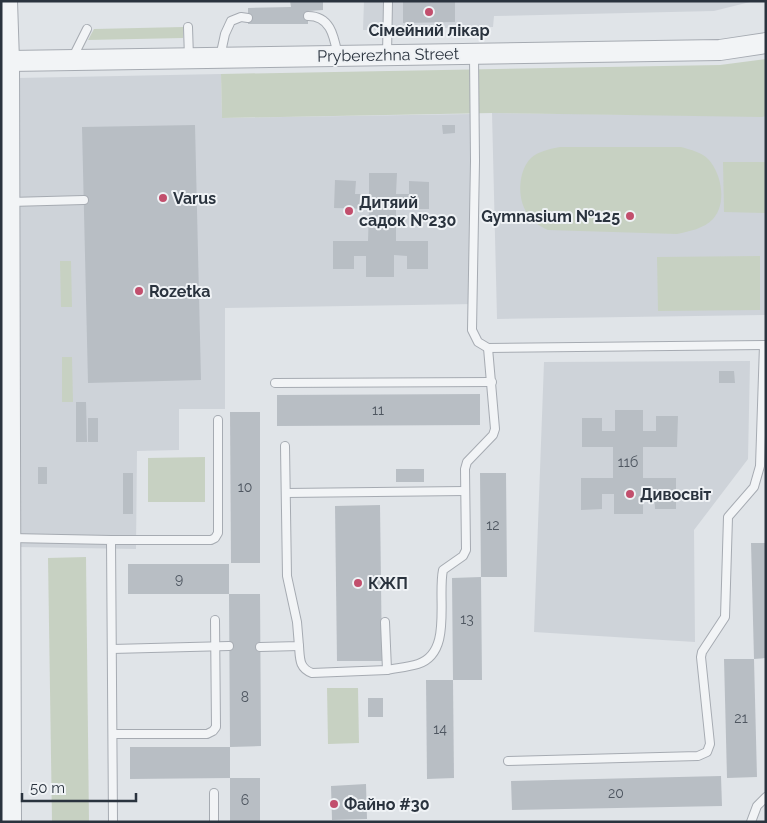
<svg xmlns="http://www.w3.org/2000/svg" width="767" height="823" viewBox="0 0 767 823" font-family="Raleway,sans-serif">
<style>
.built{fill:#ced3d9}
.green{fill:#c7d1c2}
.building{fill:#b8bec4}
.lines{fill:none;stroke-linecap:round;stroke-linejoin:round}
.service-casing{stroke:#a6abb2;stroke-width:10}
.tertiary-casing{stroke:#a6abb2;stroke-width:22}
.service{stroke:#f2f4f6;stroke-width:8}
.tertiary{stroke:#f2f4f6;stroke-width:20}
.poi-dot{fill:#c24f6d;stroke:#eff2f5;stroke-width:2}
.labels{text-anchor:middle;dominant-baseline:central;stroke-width:4;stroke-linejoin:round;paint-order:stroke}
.number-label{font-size:14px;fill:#4e5660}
.poi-label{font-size:16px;font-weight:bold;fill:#2a333e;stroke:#eff2f5;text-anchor:start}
.street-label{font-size:16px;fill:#2a333e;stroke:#eff2f5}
</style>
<rect width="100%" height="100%" fill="#e0e4e8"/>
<g class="built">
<path d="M364,1H754L714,11L494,16L493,27L363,30Z"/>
<path d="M221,74L222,118L473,114L475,304L225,308V409H179V450L137,451L136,549L17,547V78Z"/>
<path d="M492,113L766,116V315L497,319Z"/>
<path d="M750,361L748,459L694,530L695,642L534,632L544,362Z"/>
</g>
<g class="green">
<path d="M183,27V38L88,40L94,29Z"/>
<path d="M766,59V116L762,117L492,113L222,118L221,74L720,65Z"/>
<path d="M560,147H681C691,150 702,152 709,160C722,175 727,204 713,219C703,229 690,231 677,234L548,230C539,226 532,221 527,213C517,198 518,171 531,158C539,151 550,149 560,147Z"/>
<path d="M723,162H766V213L724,212Z"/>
<path d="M760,256V310L658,311L657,257Z"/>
<path d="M60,261H71L72,307H61Z"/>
<path d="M62,357H72L73,402H62Z"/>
<path d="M205,457V502H148V458Z"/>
<path d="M86,557L89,822H52L48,558Z"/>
<path d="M327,688H358L359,743L328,744Z"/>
</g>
<g class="building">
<path d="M290,1H323V10L308,11V24H248V8L291,7Z"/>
<path d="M403,1H455V22L403,23Z"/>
<path d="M195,125L201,380L88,383L82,127Z"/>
<path d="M442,125H455V133L443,134Z"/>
<path d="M369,173H397L396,194H409V181L429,182V209H396V241H428V269H407V256L394,255V277H366V256H354V269H333V241H368L369,209L334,208L335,180L356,181L355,194H369Z"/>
<path d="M719,371H734L735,383H719Z"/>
<path d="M480,394V425L277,426V395Z"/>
<path d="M76,402H86L87,442H76Z"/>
<path d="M615,410H643V431H656V416H678L677,447H643V478H676V509H655L654,492H643V514H614V494H602V509L581,510V478H613V447H582V418H602V431H615Z"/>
<path d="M230,412H260V563H231Z"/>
<rect x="88" y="418" width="10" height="24"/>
<rect x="38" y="467" width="9" height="17"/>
<rect x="396" y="469" width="28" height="13"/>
<rect x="123" y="473" width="10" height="41"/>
<path d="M480,473H506L507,577H481L482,680H453L452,578L481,577Z"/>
<path d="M380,505L382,661H337L335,506Z"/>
<path d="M751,543H766V658L754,659Z"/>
<rect x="128" y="564" width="101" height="30"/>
<path d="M229,594H260L261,746L230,747V778H260V822H230V778L130,779V747H230Z"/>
<path d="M724,659H754L757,777L727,778Z"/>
<path d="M426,680H453L454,778L427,779Z"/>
<rect x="368" y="698" width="15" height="19"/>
<path d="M721,776L722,806L512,810L511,781Z"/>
<path d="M366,784L367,819L332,820L331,786Z"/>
</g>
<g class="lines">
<defs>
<g id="service">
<path d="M308,16C331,16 334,37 338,56"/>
<path d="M188,27L189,58"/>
<path d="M387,55L388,1"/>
<path d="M474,56L475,161L472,330L478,342L488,348L766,345"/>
<path d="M220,57L225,34L231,21L241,17L248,18"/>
<path d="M72,59L87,29"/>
<path d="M10,202L84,200"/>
<path d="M275,383L492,382"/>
<path d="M286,493L465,491"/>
<path d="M11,538L111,540L113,822"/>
<path d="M111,540H211L215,538L218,533V420"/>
<path d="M299,646C300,659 299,668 312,673L387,670L385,622"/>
<path d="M260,647L299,646L297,622L287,576L285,446"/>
<path d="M112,649L229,646"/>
<path d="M387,670C397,668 408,667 418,664C453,653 437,598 443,570L463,556L466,550L465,469L467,462L493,435L495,429L488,348"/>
<path d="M113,734H207L213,731L216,727L215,620"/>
<path d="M508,761L698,756L707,752L710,744L701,657L702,652L725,617L728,517L754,487L760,466L764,345"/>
<path d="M214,822V793"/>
<path d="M751,822L757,806L766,797"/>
</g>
<g id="tertiary">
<path d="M7,1L9,61L11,822"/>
<path d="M9,61L720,50L766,43"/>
</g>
</defs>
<use href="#service" class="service-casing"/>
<use href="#tertiary" class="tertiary-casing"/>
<use href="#service" class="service"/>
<use href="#tertiary" class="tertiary"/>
</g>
<g class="poi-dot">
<circle cx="429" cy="12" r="5"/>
<circle cx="163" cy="198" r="5"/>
<circle cx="349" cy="211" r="5"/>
<circle cx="630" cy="216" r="5"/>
<circle cx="139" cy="291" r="5"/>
<circle cx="630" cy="494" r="5"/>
<circle cx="358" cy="583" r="5"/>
<circle cx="334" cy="804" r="5"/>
</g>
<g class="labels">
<g class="number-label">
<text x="378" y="410">11</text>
<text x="628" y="462">11б</text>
<text x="245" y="487">10</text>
<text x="493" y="525">12</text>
<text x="179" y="579">9</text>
<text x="467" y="619">13</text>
<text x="245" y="697">8</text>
<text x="741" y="718">21</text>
<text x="440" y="729">14</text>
<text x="616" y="793">20</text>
<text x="245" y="800">6</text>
</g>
<g class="poi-label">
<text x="429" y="30" text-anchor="middle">Сімейний лікар</text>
<text x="173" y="198">Varus</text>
<text x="359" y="202">Дитяий<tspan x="359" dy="18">садок №230</tspan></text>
<text x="620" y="216" text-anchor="end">Gymnasium №125</text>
<text x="149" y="291">Rozetka</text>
<text x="640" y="494">Дивосвіт</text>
<text x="368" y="583">КЖП</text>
<text x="344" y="804">Файно #30</text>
</g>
<g class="street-label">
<text transform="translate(388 55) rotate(-1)">Pryberezhna Street</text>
</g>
</g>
<rect width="767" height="823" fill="none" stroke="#2a333e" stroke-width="5"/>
<path d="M22 793v8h114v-8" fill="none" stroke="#2a333e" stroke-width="2.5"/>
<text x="30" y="793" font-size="15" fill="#2a333e" stroke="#eff2f5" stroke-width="4" paint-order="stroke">50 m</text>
</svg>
